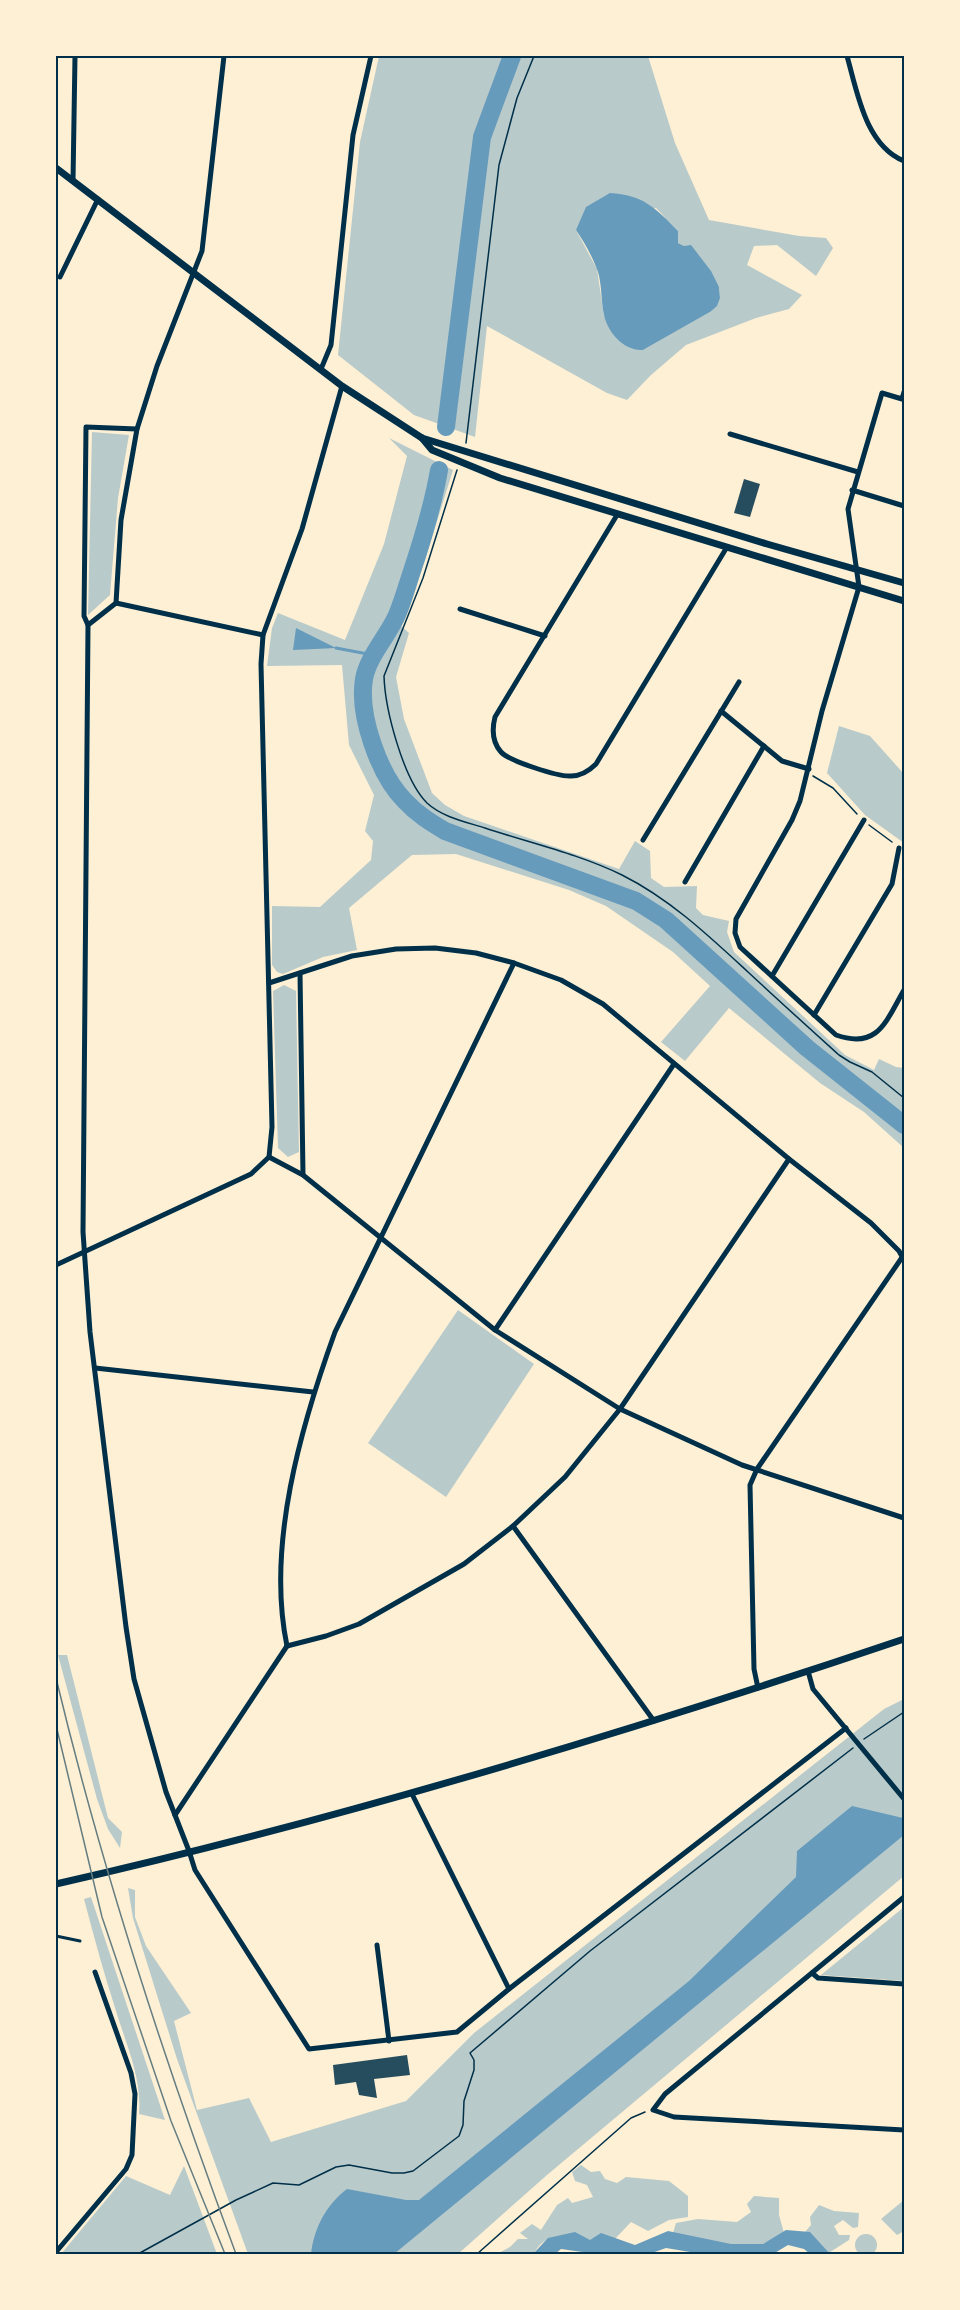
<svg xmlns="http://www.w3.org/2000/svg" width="960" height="2310" viewBox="0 0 960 2310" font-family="Manrope,sans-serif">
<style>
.green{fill:#b9caca;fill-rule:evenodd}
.water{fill:#669bbc}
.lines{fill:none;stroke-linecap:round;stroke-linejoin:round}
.stream{stroke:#669bbc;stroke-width:3}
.river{stroke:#669bbc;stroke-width:18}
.building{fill:#264d5e}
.path{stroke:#003049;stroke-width:1.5}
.service{stroke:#003049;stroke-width:3}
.minor{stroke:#003049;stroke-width:5}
.tertiary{stroke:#003049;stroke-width:7}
.tram{stroke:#657d81;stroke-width:1.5}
.neatline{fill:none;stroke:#003049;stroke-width:2}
</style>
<rect width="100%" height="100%" fill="#fdf0d5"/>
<g class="green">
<path d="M379,56H648L675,143L709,220L799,236L826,238L833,248L816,276L777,245L754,246L747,265L802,295L789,309L756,318L686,345L651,375L627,400L607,393L487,326L475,437L414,415L338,355L360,142ZM656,208L678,231V243L684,246L719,287L720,298L710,312L643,350L604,316L597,269L576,230Z"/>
<path d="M92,432L129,435L118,498L110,595L88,615Z"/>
<path d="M389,438L453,470L425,560L401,626L409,633L396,677L404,719L432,793L445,805L464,816L619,869L635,841L650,851L651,878L664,887L697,886L696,908L703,915L729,921L727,932L734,952L845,1055L874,1070L879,1059L896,1067L904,1068V1148L864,1112L820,1083L729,1008L685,1061L661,1042L710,986L673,952L606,906L569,890L456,854L412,855L349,908L357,950L323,957L283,974L277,972L272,965V906L320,907L371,860L373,841L365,831L374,795L349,745L342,665L267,666L272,628L278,613L345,640L384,544L407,456Z"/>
<path d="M839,726L870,736L904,774V843L865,815L827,773Z"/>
<path d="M284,985L296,991L299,1152L288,1157L278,1148L273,991Z"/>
<path d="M458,1310L534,1364L446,1497L368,1443Z"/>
<path d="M58,1655H67L108,1818L122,1832L120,1848L108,1829L97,1799Z"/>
<path d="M904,1699V1876L547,2175L458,2254H248L177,2059L133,1918L128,1888L135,1890V1917L146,1946L191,2013L174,2021L197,2110L249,2098L271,2142L406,2101L474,2033L884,1709Z"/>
<path d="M91,1897L165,2120L139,2114C142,2078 126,2044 116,2011C104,1974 94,1937 84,1899Z"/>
<path d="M904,1907V1981L821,1975Z"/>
<path d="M581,2165L591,2172L600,2171L605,2179L617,2183L626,2177L669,2181L688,2196V2217L669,2220L648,2231L631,2222L612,2242L587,2249L576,2236C558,2236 543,2235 534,2254H497L510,2247L518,2239H528L520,2233L532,2224L541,2230L557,2205L568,2198L572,2203L593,2197L587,2185L575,2181L572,2172Z"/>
<path d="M184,2166L217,2254H61L126,2176L170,2195Z"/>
<path d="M754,2196L779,2198V2215L784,2233L763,2244L733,2254L672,2236L676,2223L698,2219L737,2222L751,2212L747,2204Z"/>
<path d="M904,2200V2231L897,2235L881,2219Z"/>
<path d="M819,2205L834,2211L859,2213L858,2227L853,2228L843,2220L834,2226L839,2235H850L849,2240L827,2254L799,2239L811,2225L810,2217Z"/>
<circle cx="866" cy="2245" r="11"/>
</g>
<g class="water">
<path d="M610,193C643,195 656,208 678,231V243L684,246L691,245L711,271L719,287L720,298L717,306L710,312L643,350C624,351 608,333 604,315C601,301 602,286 598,272C593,258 585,243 576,230L586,207Z"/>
<path d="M296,628L336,648L293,650Z"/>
<path d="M852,1806L903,1818L904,1835L394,2254H311C314,2228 326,2205 347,2189L406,2200H419L689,1981L796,1877L797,1851Z"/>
<path d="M786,2230L810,2232L830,2254H810L804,2249L788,2245L773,2254H702L666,2248L649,2254H597L561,2249L555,2254H533L548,2238L575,2232L590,2240L601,2233L635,2245L668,2231L731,2244H763Z"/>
</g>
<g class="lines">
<path class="stream" d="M336,648L373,655"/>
<g class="river">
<path d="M446,427L482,137L512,56"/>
<path d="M439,470C433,505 423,538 412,571C407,586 403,601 397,615C388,636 368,656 364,679C358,715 379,775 405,801C417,814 430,822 445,831L636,901L666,920L807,1048L904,1125"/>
</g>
</g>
<g class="building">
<path d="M744,479L760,484L750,517L734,513Z"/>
<path d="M407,2055L410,2075L374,2079L377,2098L359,2095L356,2082L335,2085L333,2065Z"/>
</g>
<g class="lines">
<g class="path">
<path d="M466,443L499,165L517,98L534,56"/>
<path d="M457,470L423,578L384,676C385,709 403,779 427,803C442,817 466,822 485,828C530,843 579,854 622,875C670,899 709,936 748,972C778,1000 808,1027 839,1055L850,1062L872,1072L904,1098"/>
<path d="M813,776L833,788L857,814"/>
<path d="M869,825L892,842"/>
<path d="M864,1739L904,1712"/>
<path d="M138,2254L236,2200L273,2183L299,2185L336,2167L349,2165L392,2173H404L413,2171L459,2136L463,2125L464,2101L474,2070V2060L470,2053L590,1951L853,1748"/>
<path d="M477,2254L631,2118L645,2112"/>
</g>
<path class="service" d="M56,1936L80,1941"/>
<g class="minor">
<path d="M224,56L202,251L157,366L137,429L121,520L116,603L88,625L83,1232L90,1332L126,1627L134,1679L166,1792L189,1851L195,1870L309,2049L457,2032L509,1989L846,1728"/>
<path d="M847,56C857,91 865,145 904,161"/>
<path d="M73,181L75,56"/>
<path d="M60,277L98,199"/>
<path d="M321,369L331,345L353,135L371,56"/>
<path d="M904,392L902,399L882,393L848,509L859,587L822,711L800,801L792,820L736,919L735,933L740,947L836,1035C878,1050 886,1021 904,990"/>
<path d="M730,434L858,472"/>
<path d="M852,490L904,506"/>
<path d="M617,515L495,717C492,729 492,742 501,752C509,761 559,777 571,776C581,776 589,771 596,764L727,547"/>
<path d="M116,603L263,635"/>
<path d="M460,609L545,636"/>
<path d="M88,625L84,616L86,427L137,429"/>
<path d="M721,711L782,761L809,769"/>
<path d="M643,840L739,682"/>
<path d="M685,882L764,746"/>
<path d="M300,973L303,1175"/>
<path d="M772,976L864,820"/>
<path d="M269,983L352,956L396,949L435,948L476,953L514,963L561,980L603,1004L789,1159L871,1223L899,1251L904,1260"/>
<path d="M814,1015L892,884L899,848"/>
<path d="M269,1157L303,1175L495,1330L620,1409L742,1465L904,1518"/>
<path d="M56,1265L251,1174L269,1157L272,1127L261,664L263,635L302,529L342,386"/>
<path d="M495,1330L674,1064"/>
<path d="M95,1368L313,1392"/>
<path d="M513,1526L654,1721"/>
<path d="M287,1646C266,1546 301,1426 335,1332L514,963"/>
<path d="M287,1646L326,1636L359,1624L464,1564L513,1526L565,1477L620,1409L789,1159"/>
<path d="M808,1671L813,1689L904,1799"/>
<path d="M758,1688L754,1669L750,1485L757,1469L903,1256"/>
<path d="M412,1794L509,1989"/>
<path d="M175,1815L287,1646"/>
<path d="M904,1897L665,2094L653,2110L674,2117L904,2130"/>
<path d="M377,1945L389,2041"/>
<path d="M812,1973L818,1978L904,1984"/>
<path d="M56,2252L126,2169L132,2155L135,2094L131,2073L95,1972"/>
</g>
<g class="tertiary">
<path d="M56,168L342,386L422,438L767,544L904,583"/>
<path d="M422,438L432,450L500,478L904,601"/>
<path d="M56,1884C343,1819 626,1733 904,1639"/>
</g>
<g class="tram">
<path d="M56,1678C103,1874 166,2066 236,2254"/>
<path d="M56,1725L102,1917L171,2121L225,2254"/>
</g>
</g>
<rect width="960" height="2310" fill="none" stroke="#fdf0d5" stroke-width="114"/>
<rect x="57" y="57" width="846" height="2196" class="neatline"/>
</svg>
